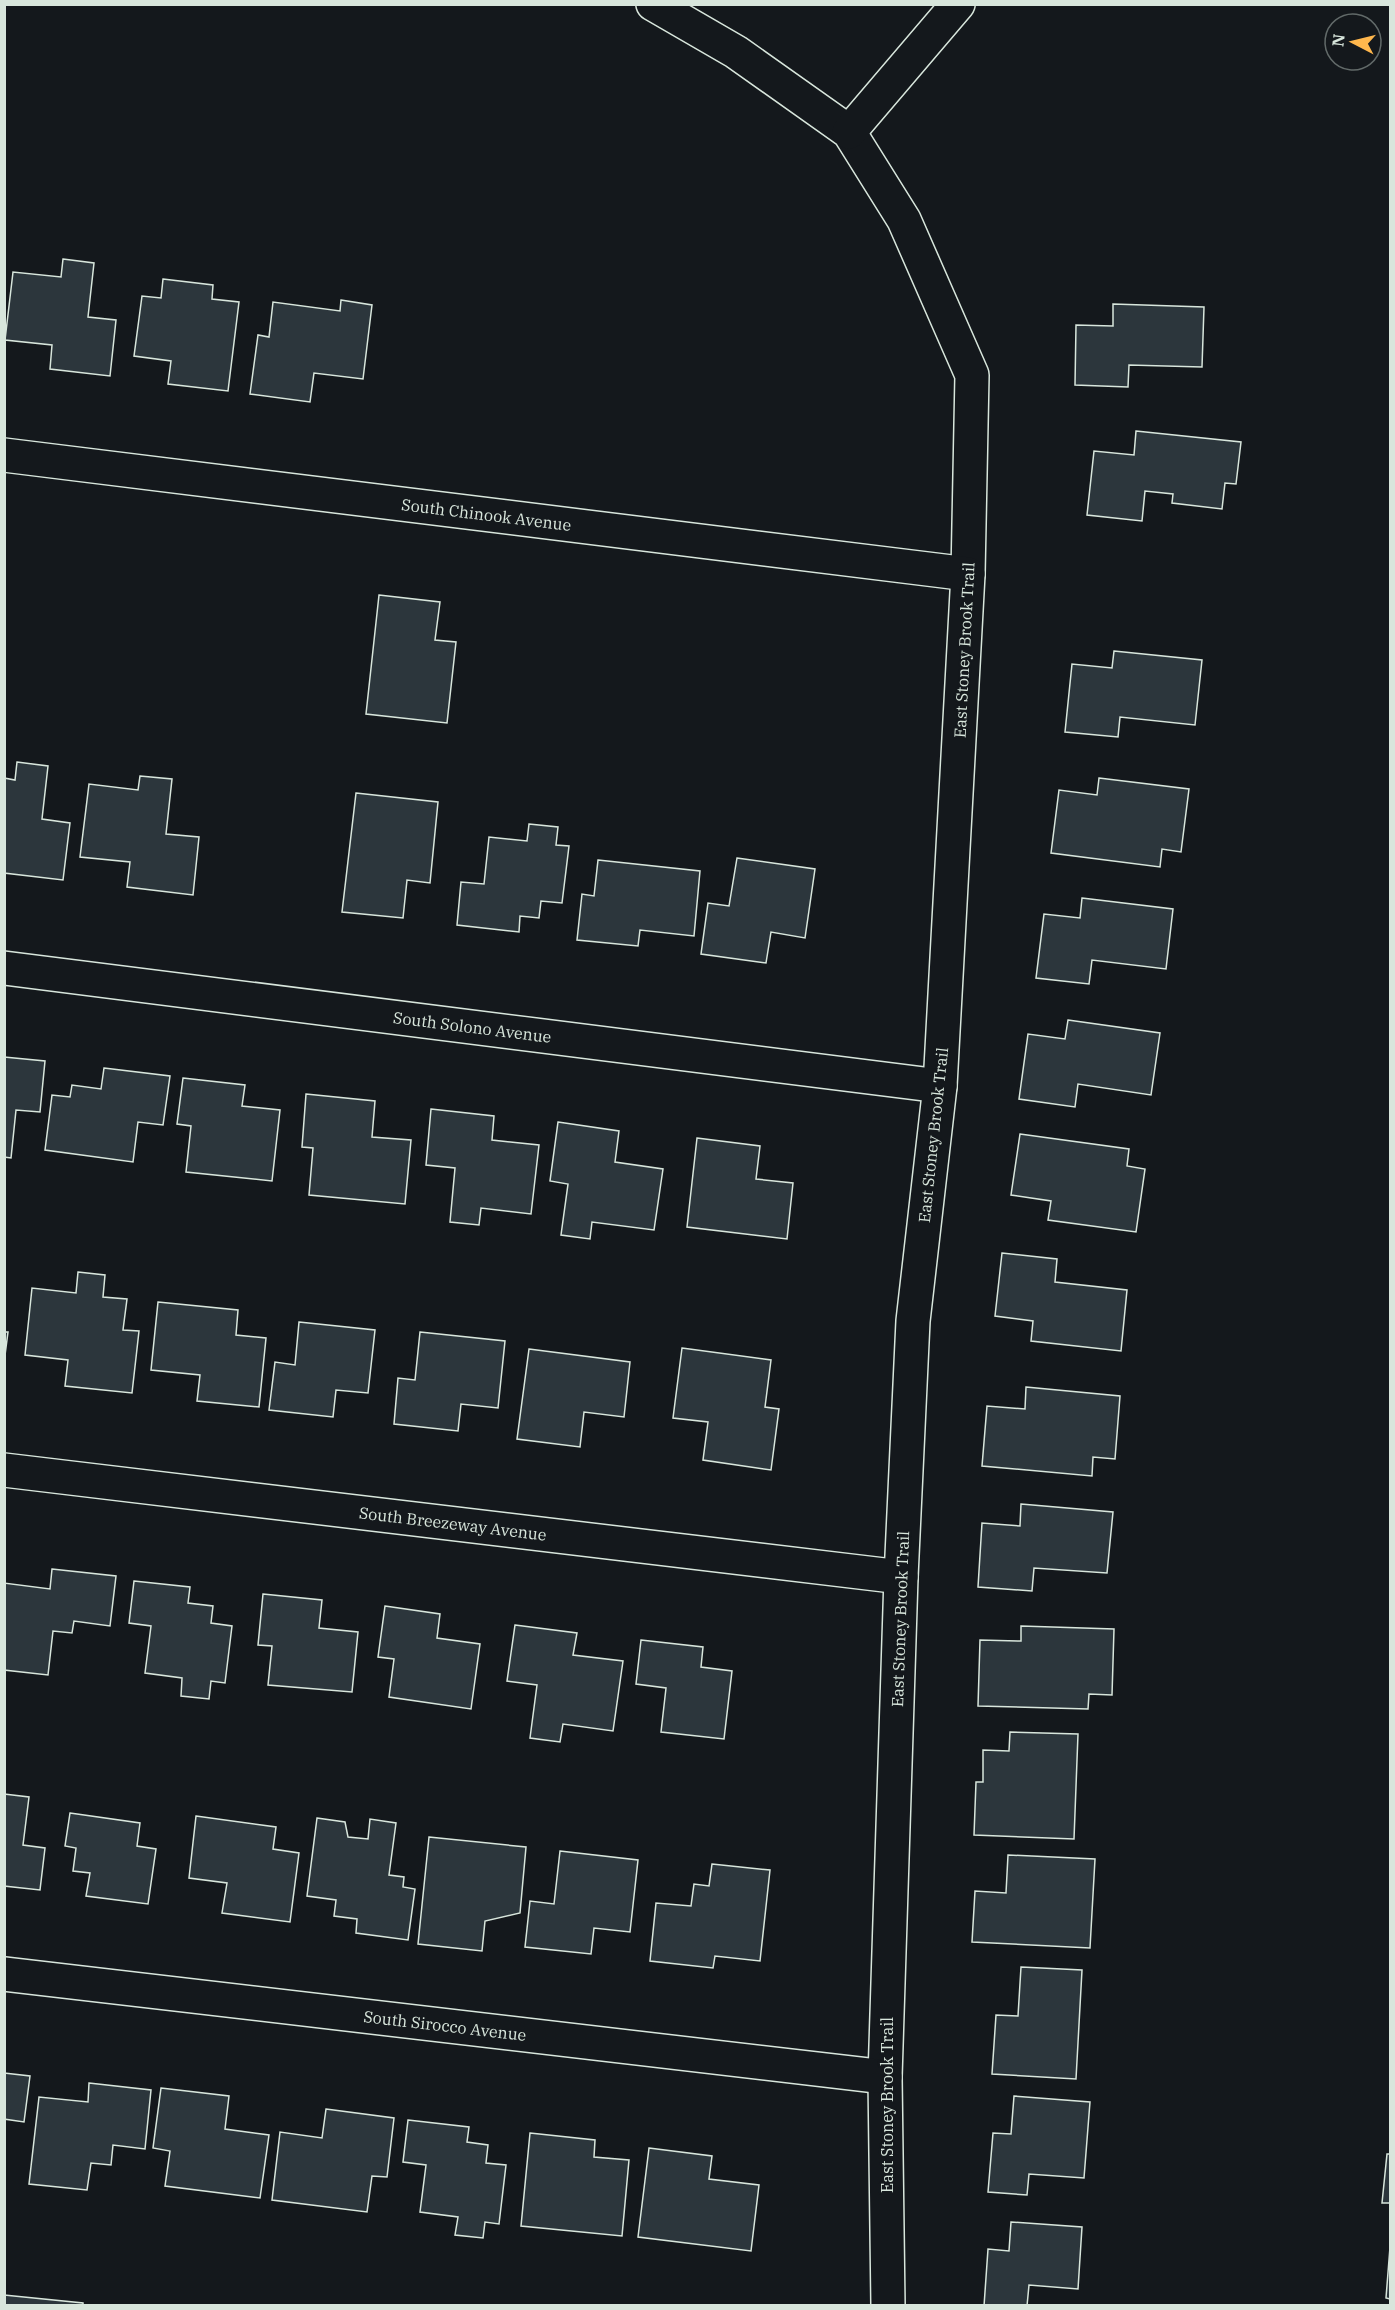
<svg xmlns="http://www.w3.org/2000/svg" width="1395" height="2310" viewBox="0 0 1395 2310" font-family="'IBM Plex Serif',serif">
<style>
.building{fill:#2c363c;stroke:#d8e6dc;stroke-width:1.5}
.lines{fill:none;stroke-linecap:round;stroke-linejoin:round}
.minor-casing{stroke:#d8e6dc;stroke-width:36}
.minor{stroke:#14181c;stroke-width:33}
.labels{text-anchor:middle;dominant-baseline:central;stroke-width:4.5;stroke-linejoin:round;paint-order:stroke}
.street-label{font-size:16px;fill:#d8e6dc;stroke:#14181c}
</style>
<rect width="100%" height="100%" fill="#14181c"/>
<g class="building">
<path d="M63,259L94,263L88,317L116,320L110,376L50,369L52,345L5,340L13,272L61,277Z"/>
<path d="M163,279L213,285L212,299L239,302L228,391L168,384L171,361L134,356L142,296L161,298Z"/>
<path d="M341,300L372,305L363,379L314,373L310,402L250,394L258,335L269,337L273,302L340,311Z"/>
<path d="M1113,304L1204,307L1202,367L1129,365L1128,387L1075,385L1076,325L1113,326Z"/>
<path d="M1136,431L1241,442L1236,484L1225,483L1222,509L1172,503L1173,494L1145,491L1142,521L1087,515L1094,451L1134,455Z"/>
<path d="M379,595L440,602L435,640L456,642L447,723L366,714Z"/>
<path d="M1114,651L1202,660L1195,725L1120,717L1118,737L1065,732L1072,664L1112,668Z"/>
<path d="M17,762L48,766L42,819L70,823L63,880L4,873V778L15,780Z"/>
<path d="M140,776L172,779L166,834L199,837L193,895L127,887L130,862L80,857L89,784L138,790Z"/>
<path d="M1099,778L1189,789L1181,852L1162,849L1160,867L1051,853L1059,790L1097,795Z"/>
<path d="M356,793L438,802L430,883L407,880L403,918L342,912Z"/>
<path d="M529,824L558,827L556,845L569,846L562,903L541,901L539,918L520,916L519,932L457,925L461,882L484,884L489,837L527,841Z"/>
<path d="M737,858L815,869L805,938L771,932L766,963L701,954L708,903L729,906Z"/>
<path d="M598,860L700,871L694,936L640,930L638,946L577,940L582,894L594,896Z"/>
<path d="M1082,898L1173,909L1166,969L1092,960L1089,984L1036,978L1044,914L1080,918Z"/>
<path d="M1068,1020L1160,1033L1151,1095L1078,1084L1075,1107L1019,1099L1028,1034L1065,1039Z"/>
<path d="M4,1057L45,1061L40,1112L16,1110L11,1158L4,1157Z"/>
<path d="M104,1068L170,1076L163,1125L138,1122L133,1162L45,1150L52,1095L70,1097L72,1085L101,1089Z"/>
<path d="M183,1078L245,1085L242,1106L280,1110L272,1181L186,1172L191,1126L177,1124Z"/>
<path d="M306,1094L375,1101L372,1137L411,1140L405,1204L309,1195L313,1148L302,1147Z"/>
<path d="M431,1109L494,1116L492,1140L539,1145L531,1214L481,1208L479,1225L450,1222L455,1168L426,1165Z"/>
<path d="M558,1122L619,1131L615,1162L663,1169L654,1230L592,1222L590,1239L561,1235L568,1184L550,1181Z"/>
<path d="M1020,1134L1129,1149L1127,1166L1145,1169L1136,1232L1048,1220L1051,1201L1011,1195Z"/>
<path d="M697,1138L760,1146L756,1179L793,1183L787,1239L687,1227Z"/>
<path d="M1002,1253L1057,1259L1055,1282L1127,1290L1121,1351L1031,1341L1033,1321L995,1316Z"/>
<path d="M78,1272L105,1275L103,1297L127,1299L123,1330L139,1331L132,1393L65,1386L68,1360L25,1355L32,1288L76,1293Z"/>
<path d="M158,1302L238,1310L236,1335L266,1338L259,1407L197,1401L200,1375L151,1370Z"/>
<path d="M299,1322L375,1330L368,1393L336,1390L333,1417L269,1410L275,1362L295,1365Z"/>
<path d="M4,1332H8L4,1363Z"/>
<path d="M420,1332L505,1341L498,1408L461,1404L458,1431L394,1424L398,1378L415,1380Z"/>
<path d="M682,1348L771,1360L765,1407L779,1409L771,1470L703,1460L708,1422L673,1418Z"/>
<path d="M529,1349L630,1362L624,1417L584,1412L580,1447L517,1439Z"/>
<path d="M1026,1387L1120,1396L1115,1459L1093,1457L1092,1476L982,1466L987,1406L1025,1409Z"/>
<path d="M1021,1504L1113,1512L1107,1573L1034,1568L1032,1591L978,1587L982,1523L1020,1526Z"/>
<path d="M52,1569L116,1576L110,1626L74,1621L72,1633L53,1631L48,1675L4,1670V1583L50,1589Z"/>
<path d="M134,1581L190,1587L188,1603L213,1606L211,1623L232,1626L225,1683L211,1681L209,1699L181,1696L182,1678L145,1673L151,1626L129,1623Z"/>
<path d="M263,1594L322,1600L319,1628L358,1632L352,1692L268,1685L272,1646L258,1645Z"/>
<path d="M385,1606L440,1614L437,1638L480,1644L471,1709L389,1697L394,1659L378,1657Z"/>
<path d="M515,1625L577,1633L573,1655L623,1661L613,1731L563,1724L560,1742L530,1738L537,1685L507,1681Z"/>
<path d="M1021,1626L1114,1629L1112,1695L1089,1694L1088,1709L978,1706L980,1640L1021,1641Z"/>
<path d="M641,1640L703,1647L701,1667L732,1671L724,1739L661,1732L666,1688L636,1684Z"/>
<path d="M1010,1732L1078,1734L1074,1839L974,1835L976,1782H983V1750L1009,1751Z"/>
<path d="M4,1794L29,1797L23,1845L45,1848L40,1890L4,1886Z"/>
<path d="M70,1813L140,1823L137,1846L156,1849L148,1904L86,1896L90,1873L73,1871L76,1848L65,1846Z"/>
<path d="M196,1816L276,1827L273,1849L299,1853L290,1922L222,1913L227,1883L189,1878Z"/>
<path d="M317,1818L345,1822L348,1837L368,1839L370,1819L396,1823L389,1875L404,1877L403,1887L415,1889L408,1940L356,1933L357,1919L334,1916L336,1900L307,1896Z"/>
<path d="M429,1837L526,1847L520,1913L485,1921L482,1951L418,1944Z"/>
<path d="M560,1851L638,1860L630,1932L594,1928L591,1954L525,1947L530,1901L554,1904Z"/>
<path d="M1008,1855L1095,1859L1090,1948L972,1942L975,1891L1006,1893Z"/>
<path d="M712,1864L770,1870L760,1961L715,1956L713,1968L650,1961L656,1903L691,1906L694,1884L709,1886Z"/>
<path d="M1021,1967L1082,1970L1076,2079L992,2074L996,2015L1018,2016Z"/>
<path d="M4,2073L30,2076L24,2122L4,2119Z"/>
<path d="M89,2083L151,2090L145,2149L113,2145L111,2165L91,2163L87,2190L29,2184L39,2097L88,2102Z"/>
<path d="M161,2088L229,2096L225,2129L269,2135L260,2198L165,2186L170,2151L153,2148Z"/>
<path d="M1014,2096L1090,2102L1084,2178L1029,2174L1027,2195L988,2192L993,2133L1011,2134Z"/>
<path d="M326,2109L394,2118L387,2177L372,2176L367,2212L272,2200L280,2132L322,2138Z"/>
<path d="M408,2120L469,2127L467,2142L488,2145L486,2163L506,2165L499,2224L485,2222L483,2238L455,2235L458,2217L420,2212L426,2165L403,2162Z"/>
<path d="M530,2133L595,2140L594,2157L629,2160L622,2236L521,2226Z"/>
<path d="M649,2148L712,2156L709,2179L759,2185L751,2251L638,2237Z"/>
<path d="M1387,2154H1390V2203H1382Z"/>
<path d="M1011,2222L1082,2227L1078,2289L1029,2285L1027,2306H984L988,2249L1009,2251Z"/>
<path d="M1390,2247V2299L1386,2298Z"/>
<path d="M4,2295L83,2303V2306H4Z"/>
</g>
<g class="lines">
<defs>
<g id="minor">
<path d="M653,4L736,52L849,132L904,220L972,375L968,574L940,1086L913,1321L901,1577L885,2077L888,2306"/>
<path d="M849,132L958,4"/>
<path id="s1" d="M4,455L968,574"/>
<path id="s2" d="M4,968L940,1086"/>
<path id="s3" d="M4,1470L901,1577"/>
<path id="s4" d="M4,1974L885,2077"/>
</g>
</defs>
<use href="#minor" class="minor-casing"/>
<use href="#minor" class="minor"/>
</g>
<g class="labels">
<g class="street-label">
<text stroke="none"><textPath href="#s1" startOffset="486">South Chinook Avenue</textPath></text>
<text transform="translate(964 650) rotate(-87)">East Stoney Brook Trail</text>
<text stroke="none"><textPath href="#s2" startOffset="472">South Solono Avenue</textPath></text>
<text transform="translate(933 1135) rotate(-84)">East Stoney Brook Trail</text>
<text stroke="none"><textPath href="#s3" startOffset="452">South Breezeway Avenue</textPath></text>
<text transform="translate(900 1619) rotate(-88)">East Stoney Brook Trail</text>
<text stroke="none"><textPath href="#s4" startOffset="444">South Sirocco Avenue</textPath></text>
<text transform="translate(887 2105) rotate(-90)">East Stoney Brook Trail</text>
</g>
</g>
<rect width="1395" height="2310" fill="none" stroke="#d8e6dc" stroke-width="12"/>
<g transform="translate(1353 42) rotate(277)"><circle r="28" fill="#14181c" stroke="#626a69" stroke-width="1.5"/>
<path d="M0-4.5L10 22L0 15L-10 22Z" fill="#ffb74d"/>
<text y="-9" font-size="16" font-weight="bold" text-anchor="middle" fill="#d8e6dc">N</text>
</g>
</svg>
